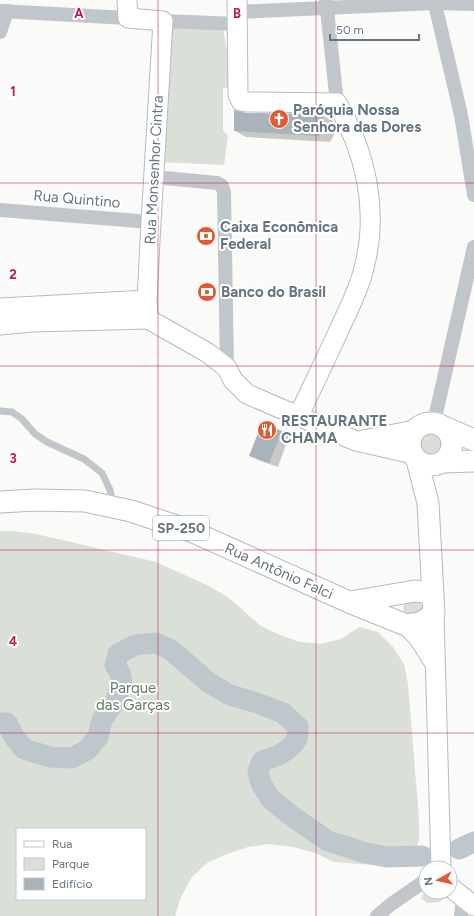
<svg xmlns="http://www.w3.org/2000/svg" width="474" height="916" viewBox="0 0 474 916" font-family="Figtree,sans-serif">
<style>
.green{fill:#dadfd7;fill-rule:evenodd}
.shadow{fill:#0003}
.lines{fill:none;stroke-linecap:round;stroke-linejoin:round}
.river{stroke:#bdc7cc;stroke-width:21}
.building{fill:#aab3b9}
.secondary-casing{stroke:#b6bbc0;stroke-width:21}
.primary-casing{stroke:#b5babe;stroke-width:23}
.lane{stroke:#c1c6ca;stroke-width:7}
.street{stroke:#c1c6ca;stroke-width:14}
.secondary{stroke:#fff;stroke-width:19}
.primary{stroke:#fff;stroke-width:21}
.grid{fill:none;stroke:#c2185b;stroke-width:1;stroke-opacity:0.55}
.labels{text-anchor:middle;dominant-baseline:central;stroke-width:4;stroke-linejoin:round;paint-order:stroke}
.shield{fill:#fff;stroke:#949ea8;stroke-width:1}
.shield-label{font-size:14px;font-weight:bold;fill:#667582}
.poi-label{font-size:15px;font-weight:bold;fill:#667582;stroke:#fff;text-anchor:start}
.street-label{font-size:15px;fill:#667582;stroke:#fff}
.park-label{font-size:15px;fill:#687a64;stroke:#fff}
.grid-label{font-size:13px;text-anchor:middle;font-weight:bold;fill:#c2185b;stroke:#fff;stroke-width:4;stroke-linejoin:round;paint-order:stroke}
</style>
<rect width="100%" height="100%" fill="#fafaf8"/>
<g class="green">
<path d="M165,25L223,28L233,87L223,88V130L228,136L224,165L160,162Z"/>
<circle cx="431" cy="446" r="12"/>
<path d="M0,531H14L36,534L156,562L211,587L229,598L261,626L280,635L300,642L321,644L341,639L359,627L378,632L393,647L404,664L408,684L419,819V841L408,865L387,866L334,862L315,853L293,847L269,844L248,847L227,854L207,863L192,877L181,897L175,916H0ZM17,829H145V899H17Z"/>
<path d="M408,600L419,601L424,608L417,619L404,613L403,607Z"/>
<path d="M426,890V892H444L445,897L440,902L427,903L421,898Z"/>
</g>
<g class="shadow">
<path d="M246,114L322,115L333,121L335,133L330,142L246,137L235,131Z"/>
<path d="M281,432L289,436L278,467L258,460L250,455Z"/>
</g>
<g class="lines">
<g class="river">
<path d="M0,723H7L15,738L24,749L50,757L72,758L87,750L98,737L102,720L115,701L122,683L120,673L115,665L118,654L135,645L156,643L171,650L208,682L230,695L257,703L283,713L298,727C298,731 298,736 297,739C289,752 275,757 262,761L258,771L261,784L271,799L293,817L328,841L366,853L387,857L422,856"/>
<path d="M459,849L474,842"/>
</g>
</g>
<g class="building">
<path d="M234,110L246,113L322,114L324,126L319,136L234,131Z"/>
<path d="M262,423L282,431L269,463L249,456Z"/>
</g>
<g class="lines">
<defs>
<g id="secondary">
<path d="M127,0L128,18L163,21L151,222L147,300L148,319"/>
<path d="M237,0L238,95L241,101L246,102L337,103C366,153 379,211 364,268C359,290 348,310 339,330C326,359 312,387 299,415"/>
<path d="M0,308L147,300"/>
<path d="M148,319L208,353L227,368L233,380L247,394L356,441L413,454"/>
<path d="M0,325L33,322L148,319"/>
<path d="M363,440L415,430"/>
<path d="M434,614L441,868"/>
<path d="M406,625L418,637L435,664"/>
<path d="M450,887L474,906"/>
</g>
<g id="primary">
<circle cx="431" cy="444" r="21"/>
<path d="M446,428L474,440"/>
<path d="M443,462L474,461"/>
<path d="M0,502L35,500L85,501L131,511L191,531L349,602L406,625L420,623L434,614L428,503L417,460"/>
<path d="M350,602L415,591L424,592L433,596"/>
</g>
</defs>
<use href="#secondary" class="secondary-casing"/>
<use href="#primary" class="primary-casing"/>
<path class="lane" d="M0,411L12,412L22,419L35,434L47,442L84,459L102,473L110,490L113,506"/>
<g class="street">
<path d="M326,0L337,103"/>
<path d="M434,0L461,115L474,195"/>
<path d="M0,11L128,18"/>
<path d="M237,12L434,3L474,4"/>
<path d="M163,21L237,24"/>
<path d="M0,32L7,11"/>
<path d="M154,177L217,183L222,186L224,192L227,368"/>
<path d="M0,210L151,222"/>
<path d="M434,422L474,247"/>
<path d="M377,916L390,905L426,880"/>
<path d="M461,916L463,897"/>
</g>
<use href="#secondary" class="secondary"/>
<use href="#primary" class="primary"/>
</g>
<path class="grid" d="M158,0V916M316,0V916M0,183H474M0,366H474M0,550H474M0,733H474"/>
<defs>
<symbol id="church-disc" viewBox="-11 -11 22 22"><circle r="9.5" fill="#e05b31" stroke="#fff"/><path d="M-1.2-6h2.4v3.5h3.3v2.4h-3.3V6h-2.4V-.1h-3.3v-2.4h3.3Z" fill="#fff"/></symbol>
<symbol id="bank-disc" viewBox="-11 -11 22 22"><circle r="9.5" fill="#e05b31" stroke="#fff"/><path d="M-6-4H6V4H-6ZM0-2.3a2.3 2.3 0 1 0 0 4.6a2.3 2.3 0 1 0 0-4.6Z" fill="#fff"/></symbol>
<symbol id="restaurant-disc" viewBox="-11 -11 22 22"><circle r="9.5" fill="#e05b31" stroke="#fff"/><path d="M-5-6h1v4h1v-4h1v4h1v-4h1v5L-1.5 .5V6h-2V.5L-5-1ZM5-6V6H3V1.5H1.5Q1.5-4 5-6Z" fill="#fff"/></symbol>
</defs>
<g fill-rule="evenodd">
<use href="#church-disc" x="268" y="108" width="22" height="22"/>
<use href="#bank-disc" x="195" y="225" width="22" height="22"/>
<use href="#bank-disc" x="196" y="281" width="22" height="22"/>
<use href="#restaurant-disc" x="256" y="419" width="22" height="22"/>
</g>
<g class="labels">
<rect class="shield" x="153" y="516" width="56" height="24" rx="3"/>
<g class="shield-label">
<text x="181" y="528">SP-250</text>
</g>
<g class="poi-label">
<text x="293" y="110">Paróquia Nossa<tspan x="293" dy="17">Senhora das Dores</tspan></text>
<text x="220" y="227">Caixa Econômica<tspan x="220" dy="17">Federal</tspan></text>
<text x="221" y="292">Banco do Brasil</text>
<text x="281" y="421">RESTAURANTE<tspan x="281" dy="17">CHAMA</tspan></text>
</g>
<g class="street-label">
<text transform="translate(154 170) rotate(-87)">Rua Monsenhor Cintra</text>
<text transform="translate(77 199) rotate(5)">Rua Quintino</text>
<text transform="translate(279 571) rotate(24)">Rua Antônio Falci</text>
</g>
<g class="park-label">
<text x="133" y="688">Parque<tspan x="133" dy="17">das Garças</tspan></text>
</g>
</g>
<g class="grid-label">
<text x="79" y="18">A</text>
<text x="237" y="18">B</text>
<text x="13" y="96">1</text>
<text x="13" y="279">2</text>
<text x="13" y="463">3</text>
<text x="13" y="646">4</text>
</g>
<rect x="16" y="828" width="130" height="72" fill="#ffffff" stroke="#c2c8cd"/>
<rect x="24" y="841" width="20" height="6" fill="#ffffff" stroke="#c2c8cd"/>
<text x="52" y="848" font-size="12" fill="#667582">Rua</text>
<rect x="24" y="858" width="20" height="12" fill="#dadfd7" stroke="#c2c8cd"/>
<text x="52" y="868" font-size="12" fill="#667582">Parque</text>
<rect x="24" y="878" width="20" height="12" fill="#aab3b9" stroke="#c2c8cd"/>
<text x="52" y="888" font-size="12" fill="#667582">Edifício</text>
<g transform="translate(438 880) rotate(262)"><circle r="19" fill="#ffffff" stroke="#c2c8cd"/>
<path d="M0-3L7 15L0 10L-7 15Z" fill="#e05b31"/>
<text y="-6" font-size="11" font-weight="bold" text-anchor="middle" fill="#667582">N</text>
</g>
<path d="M330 34v6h89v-6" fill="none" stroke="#667582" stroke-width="2"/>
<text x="336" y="34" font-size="12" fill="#667582" stroke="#ffffff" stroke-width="3" paint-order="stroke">50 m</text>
</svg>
